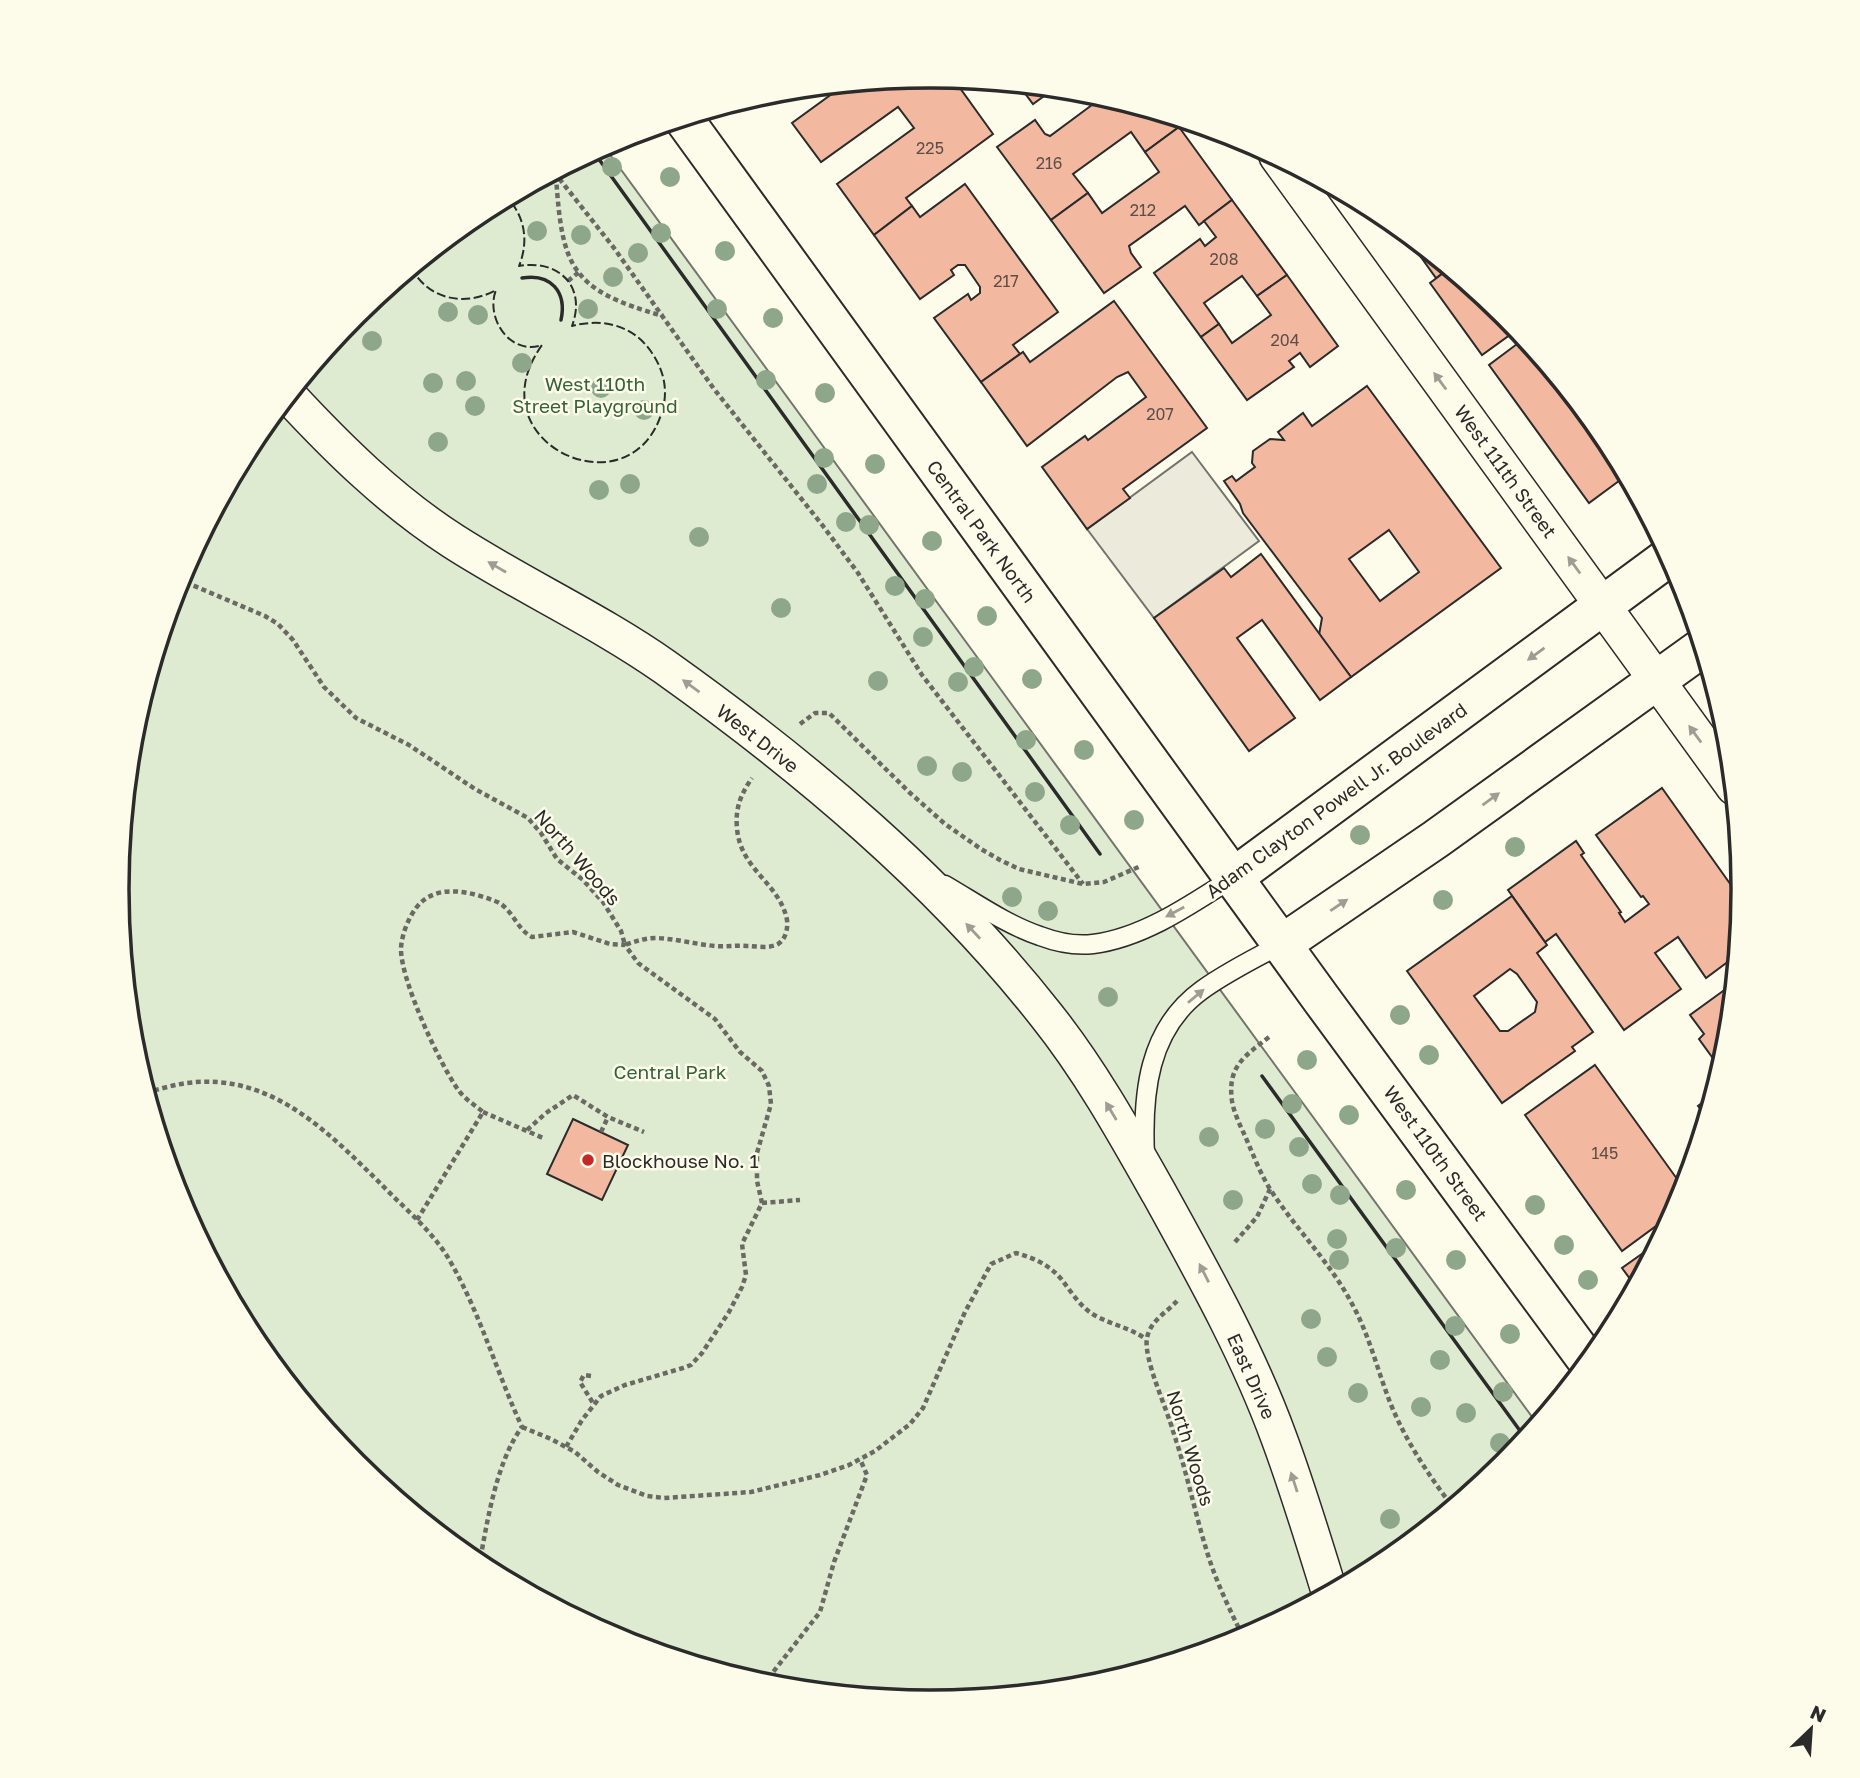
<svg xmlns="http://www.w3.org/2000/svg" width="1860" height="1778" viewBox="0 0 1860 1778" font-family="'Golos Text',sans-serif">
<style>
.green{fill:#deebd1;stroke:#74746e;stroke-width:2}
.parking{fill:#eceadb;stroke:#74746e;stroke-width:2}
.building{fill:#f2b8a0;stroke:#2b2b2b;stroke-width:2;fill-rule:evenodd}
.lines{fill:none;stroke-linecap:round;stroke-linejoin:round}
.lane-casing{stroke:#2b2b2b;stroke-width:21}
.street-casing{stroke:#2b2b2b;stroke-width:38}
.secondary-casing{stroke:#2b2b2b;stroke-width:42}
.primary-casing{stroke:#2b2b2b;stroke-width:42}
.path{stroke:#6a6964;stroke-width:4.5;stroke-dasharray:5 3.5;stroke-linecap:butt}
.lane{stroke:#fdfbea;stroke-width:18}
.street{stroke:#fdfbea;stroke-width:35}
.secondary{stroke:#fdfbea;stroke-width:38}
.primary{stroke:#fdfbea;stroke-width:38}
.fence{stroke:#2b2b2b;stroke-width:2;stroke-dasharray:9 3.5;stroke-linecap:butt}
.wall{stroke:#2b2b2b;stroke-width:3.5}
.tree{fill:#8ea78a}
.oneway{fill:#9e9d94}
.poi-dot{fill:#c62828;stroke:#fdfbea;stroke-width:2.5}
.labels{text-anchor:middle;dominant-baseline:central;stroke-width:5;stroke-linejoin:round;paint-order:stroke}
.number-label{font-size:16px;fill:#5d4e48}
.park-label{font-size:19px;fill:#34623c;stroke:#fdfbea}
.street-label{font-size:19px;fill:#2b2b2b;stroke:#fdfbea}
.poi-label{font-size:19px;fill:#2b2b2b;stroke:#fdfbea;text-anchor:start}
.rim{fill:none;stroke:#2b2b2b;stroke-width:3.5}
</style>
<rect width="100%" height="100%" fill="#fdfbea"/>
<path class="green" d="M603,145L1538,1425L1505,1465L1382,1566L1241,1641L1088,1687L930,1703L771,1687L618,1641L478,1565L354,1464L253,1341L178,1200L132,1047L116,889L132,730L178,577L254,437L355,313L478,212Z"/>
<path class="parking" d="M1192,452L1259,541L1154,618L1087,529Z"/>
<g class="building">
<path d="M930,75L952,77L993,134L906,198L912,206L874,235L837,184L914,128L898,107L821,162L792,123L847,83Z"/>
<path d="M1018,84L1055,88L1033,104Z"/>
<path d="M796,88L777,102L769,92L772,91Z"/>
<path d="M1104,96L1170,116L1179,127L1145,152L1131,132L1073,174L1088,193L1051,220L997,147L1035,120L1045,134L1050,136Z"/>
<path d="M1179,127L1232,200L1199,225L1185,206L1129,246L1131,253L1141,267L1104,293L1051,220L1088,193L1102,213L1159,172L1145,152Z"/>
<path d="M965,184L1058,312L1013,345L1020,354L981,382L934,318L968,294L971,300L980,293V287L965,265H958L951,270L954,275L920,299L874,235L912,206L920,217Z"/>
<path d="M1232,200L1287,275L1257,296L1242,276L1204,303L1219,324L1201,337L1154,273L1200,239L1205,246L1216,237L1204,221Z"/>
<path d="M1401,228L1425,248L1418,253Z"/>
<path d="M1425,248L1450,268L1436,278L1418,253Z"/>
<path d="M1450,268L1506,314L1518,329L1482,355L1430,283Z"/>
<path d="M1287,275L1338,346L1310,367L1300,353L1289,361L1294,367L1247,400L1201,337L1219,324L1232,343L1271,315L1257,296Z"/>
<path d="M1114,301L1207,428L1123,489L1130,498L1087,529L1042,467L1085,436L1088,440L1146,397L1128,372L1117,377L1027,446L981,382L1023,352L1030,362Z"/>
<path d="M1525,338L1607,437L1627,475L1589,503L1489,365Z"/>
<path d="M1367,386L1501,568L1351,677L1319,635L1322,618L1243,513L1240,504L1224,481L1232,476L1236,481L1255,467L1252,463L1253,451L1270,439L1284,440L1278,432L1303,413L1312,426ZM1389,530L1419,572L1380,601L1349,559Z"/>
<path d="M1261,554L1351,677L1320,700L1262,620L1237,638L1295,718L1249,751L1154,618L1224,568L1231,577Z"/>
<path d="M1662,788L1743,902L1737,955L1706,978L1678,937L1655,953L1681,989L1624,1030L1556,934L1545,942L1508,890L1576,841L1584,853L1581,855L1621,912L1619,913L1625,922L1649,904L1643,896L1641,897L1596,835Z"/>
<path d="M1512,896L1547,945L1537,953L1593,1032L1572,1047L1575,1051L1502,1103L1407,971ZM1510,969L1517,974L1537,1002L1535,1012L1508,1031H1500L1474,996Z"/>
<path d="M1734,983L1728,1048L1723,1064L1716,1055L1712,1057L1699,1039L1704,1034L1690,1015Z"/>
<path d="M1595,1065L1685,1190L1675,1212L1622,1251L1525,1115Z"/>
<path d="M1714,1094L1707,1117L1698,1106Z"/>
<path d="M573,1119L628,1145L602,1200L547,1174Z"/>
<path d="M1660,1241L1636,1287L1622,1268Z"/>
</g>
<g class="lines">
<defs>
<g id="lane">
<path d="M945,885C976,903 1007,925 1040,936C1056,942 1076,946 1093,944C1143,938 1192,904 1234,877"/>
<path d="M1145,1156C1142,1094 1148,1029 1202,990C1227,972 1255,958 1282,944"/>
</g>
<g id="street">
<path d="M1277,156L1734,787"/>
<path d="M288,395C338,449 391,501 453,541C523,586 598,620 665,667C804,766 940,880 1046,1015C1090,1070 1125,1133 1160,1195C1203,1273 1248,1353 1279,1438C1298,1489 1314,1542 1330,1594"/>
</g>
<path id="secondary" d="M683,118L1322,1000L1589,1363"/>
<g id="primary">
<path d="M1234,877L1670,556"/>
<path d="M1282,944L1436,839L1703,647"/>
</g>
</defs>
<use href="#lane" class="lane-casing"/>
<use href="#street" class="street-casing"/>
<use href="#secondary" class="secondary-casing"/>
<use href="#primary" class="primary-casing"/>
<g class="path">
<path d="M554,172L614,248L714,389L823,526L858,573L922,675L1083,884"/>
<path d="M556,176C562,268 571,290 663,316"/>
<path d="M568,281L579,272"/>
<path d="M178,579L265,616L278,624L293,640L324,687L356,718L409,745L475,789L528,818L541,833L557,859L583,880L603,902L621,931L625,945C636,941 645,938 657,938C676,939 695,944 715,946C726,947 736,945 747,946C757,946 769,949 778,944C786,939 788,928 787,920C780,883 740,870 737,828C735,808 741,794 752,778"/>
<path d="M800,724L815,713H829L909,792L945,824L981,849L1000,860L1019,869L1083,884L1104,882L1141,866"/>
<path d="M1269,1037C1245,1056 1227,1066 1232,1101C1234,1113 1240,1125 1245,1136C1253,1154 1260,1173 1270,1189C1295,1228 1329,1261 1351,1302C1368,1332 1376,1365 1388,1397C1402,1435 1428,1475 1453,1507"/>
<path d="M146,1093C159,1089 173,1085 187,1083C271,1072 328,1132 382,1185C404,1208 430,1229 447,1256C479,1309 496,1371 522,1427"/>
<path d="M483,1112L543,1138"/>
<path d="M527,1130L546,1113L573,1095L608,1117L644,1132"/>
<path d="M601,1132L608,1117"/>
<path d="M762,1203L800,1200"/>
<path d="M417,1220L483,1112C475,1105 466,1100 459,1091C440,1065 400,979 401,948C402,934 408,919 416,908C435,883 469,891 495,901C512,907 516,929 532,937L573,932L610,944L625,945L638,963L715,1019L740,1052L762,1071L769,1086L771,1104L757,1153V1181L762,1203L742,1244L746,1275L742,1287L729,1312L702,1353L691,1365L683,1368L625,1385L601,1396L582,1420L566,1447"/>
<path d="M1235,1242L1257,1217L1270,1189"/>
<path d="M1177,1301C1167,1312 1150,1321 1147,1338C1143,1358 1167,1409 1173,1431C1187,1472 1195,1514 1208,1555C1217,1584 1231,1612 1244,1639"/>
<path d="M591,1376L584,1375L580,1382L593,1403"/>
<path d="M522,1427L551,1439L575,1452L598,1472L618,1485L647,1496L664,1498L751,1492L820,1475L849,1465L875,1451L910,1424L923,1408L965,1312L991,1264L1016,1253C1034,1258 1050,1265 1062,1280C1072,1293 1082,1309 1096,1316C1113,1325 1130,1328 1146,1339"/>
<path d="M479,1566C487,1523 496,1462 522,1427"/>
<path d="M763,1685L820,1612L834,1562L867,1475L860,1459"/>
</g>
<use href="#lane" class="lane"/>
<use href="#street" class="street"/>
<use href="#secondary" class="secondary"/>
<use href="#primary" class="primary"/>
<path class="fence" d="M411,267C428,300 465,307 496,290C485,318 510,356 542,345C471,444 635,517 663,408C669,385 661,362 645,344C626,323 598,319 572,326C587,286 558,259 519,266C529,241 525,217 507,197"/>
<g class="wall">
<path d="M593,151L1100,854"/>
<path d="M522,278C551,273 567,292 561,320"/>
<path d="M1262,1076L1526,1439"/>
</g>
</g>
<g class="tree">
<circle cx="612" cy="167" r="10"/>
<circle cx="670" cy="177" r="10"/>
<circle cx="537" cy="231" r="10"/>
<circle cx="661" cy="233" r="10"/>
<circle cx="581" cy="235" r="10"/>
<circle cx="725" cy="251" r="10"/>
<circle cx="638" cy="253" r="10"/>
<circle cx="613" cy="277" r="10"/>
<circle cx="588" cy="309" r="10"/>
<circle cx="717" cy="309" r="10"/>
<circle cx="448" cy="312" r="10"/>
<circle cx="478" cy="315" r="10"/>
<circle cx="773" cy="318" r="10"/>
<circle cx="372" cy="341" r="10"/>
<circle cx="522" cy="363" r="10"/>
<circle cx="766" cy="380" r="10"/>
<circle cx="466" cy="381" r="10"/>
<circle cx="433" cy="383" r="10"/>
<circle cx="601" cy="388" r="10"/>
<circle cx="825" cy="393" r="10"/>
<circle cx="475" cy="406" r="10"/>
<circle cx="644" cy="410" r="10"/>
<circle cx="438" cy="442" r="10"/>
<circle cx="824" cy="458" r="10"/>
<circle cx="875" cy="464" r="10"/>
<circle cx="630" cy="484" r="10"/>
<circle cx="817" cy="484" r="10"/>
<circle cx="599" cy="490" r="10"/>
<circle cx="846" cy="522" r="10"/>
<circle cx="869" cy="525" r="10"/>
<circle cx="699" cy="537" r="10"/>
<circle cx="932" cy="541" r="10"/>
<circle cx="895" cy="586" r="10"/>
<circle cx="925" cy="599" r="10"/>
<circle cx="781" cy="608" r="10"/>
<circle cx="987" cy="616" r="10"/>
<circle cx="923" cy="637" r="10"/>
<circle cx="974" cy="667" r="10"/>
<circle cx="1032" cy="679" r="10"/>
<circle cx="878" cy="681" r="10"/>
<circle cx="958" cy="682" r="10"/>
<circle cx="1026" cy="740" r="10"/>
<circle cx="1084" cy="750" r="10"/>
<circle cx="927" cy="766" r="10"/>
<circle cx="962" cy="772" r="10"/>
<circle cx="1035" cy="792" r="10"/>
<circle cx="1134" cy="820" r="10"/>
<circle cx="1070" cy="825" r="10"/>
<circle cx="1360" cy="835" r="10"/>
<circle cx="1515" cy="847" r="10"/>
<circle cx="1012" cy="897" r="10"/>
<circle cx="1443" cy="900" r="10"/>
<circle cx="1048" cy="911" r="10"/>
<circle cx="1108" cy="997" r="10"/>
<circle cx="1400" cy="1015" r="10"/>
<circle cx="1429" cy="1055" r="10"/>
<circle cx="1307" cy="1060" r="10"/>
<circle cx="1292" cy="1104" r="10"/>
<circle cx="1349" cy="1115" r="10"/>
<circle cx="1265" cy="1129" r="10"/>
<circle cx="1209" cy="1137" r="10"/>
<circle cx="1299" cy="1147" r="10"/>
<circle cx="1312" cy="1184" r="10"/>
<circle cx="1406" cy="1190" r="10"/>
<circle cx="1340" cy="1195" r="10"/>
<circle cx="1233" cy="1200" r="10"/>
<circle cx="1535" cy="1205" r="10"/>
<circle cx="1337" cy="1239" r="10"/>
<circle cx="1564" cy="1245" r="10"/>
<circle cx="1396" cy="1248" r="10"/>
<circle cx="1339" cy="1260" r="10"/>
<circle cx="1456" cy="1260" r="10"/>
<circle cx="1588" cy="1280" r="10"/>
<circle cx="1311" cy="1319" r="10"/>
<circle cx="1455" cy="1326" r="10"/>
<circle cx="1510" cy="1334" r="10"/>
<circle cx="1327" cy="1357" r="10"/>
<circle cx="1440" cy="1360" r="10"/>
<circle cx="1503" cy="1392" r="10"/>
<circle cx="1358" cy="1393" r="10"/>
<circle cx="1421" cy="1407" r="10"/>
<circle cx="1466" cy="1413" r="10"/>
<circle cx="1500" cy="1443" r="10"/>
<circle cx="1390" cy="1519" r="10"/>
</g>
<defs><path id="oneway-solid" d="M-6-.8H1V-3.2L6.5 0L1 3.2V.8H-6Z" transform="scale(1.75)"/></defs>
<g class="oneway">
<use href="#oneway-solid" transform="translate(1440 381) rotate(-126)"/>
<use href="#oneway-solid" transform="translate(1574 565) rotate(-126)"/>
<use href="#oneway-solid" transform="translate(497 567) rotate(-150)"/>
<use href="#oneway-solid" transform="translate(1536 654) rotate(144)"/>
<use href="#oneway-solid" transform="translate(691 686) rotate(-144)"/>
<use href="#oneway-solid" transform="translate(1695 734) rotate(-126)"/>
<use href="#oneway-solid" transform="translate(1491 799) rotate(-36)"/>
<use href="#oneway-solid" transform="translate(1339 905) rotate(-34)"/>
<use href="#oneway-solid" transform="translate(1175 912) rotate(152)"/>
<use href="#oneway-solid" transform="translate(973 931) rotate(-133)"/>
<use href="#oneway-solid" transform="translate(1196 996) rotate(-40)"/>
<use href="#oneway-solid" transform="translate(1111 1111) rotate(-121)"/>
<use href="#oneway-solid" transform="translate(1204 1273) rotate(-117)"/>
<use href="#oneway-solid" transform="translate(1294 1482) rotate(-108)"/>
</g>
<circle class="poi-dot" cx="588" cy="1160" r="7"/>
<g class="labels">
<g class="number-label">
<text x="930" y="148">225</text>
<text x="1049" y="163">216</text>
<text x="1143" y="210">212</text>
<text x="1224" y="259">208</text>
<text x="1006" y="281">217</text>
<text x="1285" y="340">204</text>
<text x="1160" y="414">207</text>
<text x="1605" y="1153">145</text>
</g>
<g class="park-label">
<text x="595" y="383">West 110th<tspan x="595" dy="22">Street Playground</tspan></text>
<text x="670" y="1071">Central Park</text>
</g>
<g class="street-label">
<text transform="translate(1506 471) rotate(54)">West 111th Street</text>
<text transform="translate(982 531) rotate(54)">Central Park North</text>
<text transform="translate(758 738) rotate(38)">West Drive</text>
<text transform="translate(1336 800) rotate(-36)">Adam Clayton Powell Jr. Boulevard</text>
<text transform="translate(578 857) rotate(49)">North Woods</text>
<text transform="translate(1436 1153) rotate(54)">West 110th Street</text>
<text transform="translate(1252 1376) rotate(66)">East Drive</text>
<text transform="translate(1191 1448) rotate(73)">North Woods</text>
</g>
<g class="poi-label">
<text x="602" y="1160">Blockhouse No. 1</text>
</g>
</g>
<path d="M0 0H1860V1778H0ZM129 889a801 801 0 1 1 1602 0a801 801 0 1 1-1602 0Z" fill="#fdfbea" fill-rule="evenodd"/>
<path class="rim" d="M129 889a801 801 0 1 1 1602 0a801 801 0 1 1-1602 0Z"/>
<g transform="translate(1811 1729) rotate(25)" stroke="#fdfbea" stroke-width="5" paint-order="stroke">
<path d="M0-5L12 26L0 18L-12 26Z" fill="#2b2b2b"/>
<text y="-10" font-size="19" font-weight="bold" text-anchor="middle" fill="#2b2b2b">N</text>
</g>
</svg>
